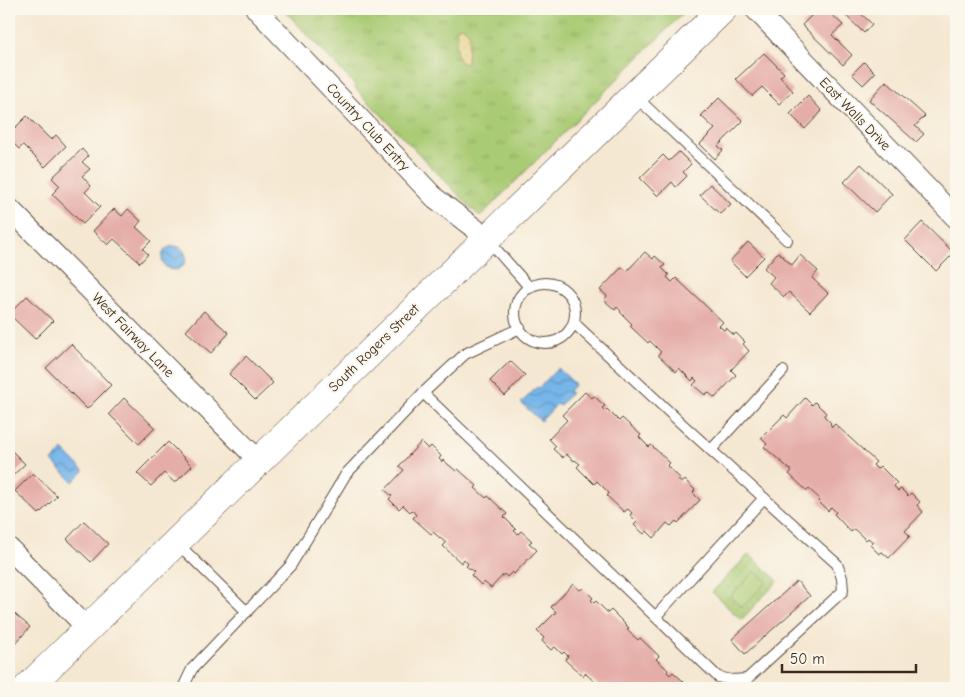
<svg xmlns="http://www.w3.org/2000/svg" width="965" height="697" viewBox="0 0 965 697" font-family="'Comic Neue',sans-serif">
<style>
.grass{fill:url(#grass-tufts);stroke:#727a49}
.sand{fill:url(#sand-dots);stroke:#94825e}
.park{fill:url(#park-dots);stroke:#727a49}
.garden{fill:#aacb74;stroke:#727a49}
.water{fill:url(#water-waves);stroke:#587084}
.building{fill:#e5ada8}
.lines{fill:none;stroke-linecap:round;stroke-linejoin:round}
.lane-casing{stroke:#574639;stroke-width:12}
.street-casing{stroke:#574639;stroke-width:22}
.secondary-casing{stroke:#574639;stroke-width:29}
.lane{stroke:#fff;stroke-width:10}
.street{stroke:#fff;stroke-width:20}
.secondary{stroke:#fff;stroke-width:28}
.labels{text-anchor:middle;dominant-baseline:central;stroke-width:4;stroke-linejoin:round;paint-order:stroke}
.street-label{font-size:14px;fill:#3b2a1e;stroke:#fbf7ec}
</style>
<defs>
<pattern id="grass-tufts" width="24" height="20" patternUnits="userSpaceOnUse" patternTransform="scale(1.25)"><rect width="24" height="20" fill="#aacb74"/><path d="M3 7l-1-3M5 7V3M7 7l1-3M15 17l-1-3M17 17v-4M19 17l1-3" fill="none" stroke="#93ae64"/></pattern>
<pattern id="sand-dots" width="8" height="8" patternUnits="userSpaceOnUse" patternTransform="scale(1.25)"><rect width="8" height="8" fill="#eeda9e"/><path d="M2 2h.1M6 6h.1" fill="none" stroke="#cdbb88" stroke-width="1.8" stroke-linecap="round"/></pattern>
<pattern id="park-dots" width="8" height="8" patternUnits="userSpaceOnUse" patternTransform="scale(1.25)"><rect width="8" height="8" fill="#aacb74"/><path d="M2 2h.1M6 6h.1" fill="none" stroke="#93ae64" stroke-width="1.8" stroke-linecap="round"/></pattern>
<pattern id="water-waves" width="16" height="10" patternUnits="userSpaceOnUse" patternTransform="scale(1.25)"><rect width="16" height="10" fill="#76b5ea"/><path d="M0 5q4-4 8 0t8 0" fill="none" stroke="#6293bd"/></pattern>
</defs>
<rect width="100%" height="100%" fill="#fbf7ec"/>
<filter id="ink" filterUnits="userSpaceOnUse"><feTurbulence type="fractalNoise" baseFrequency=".02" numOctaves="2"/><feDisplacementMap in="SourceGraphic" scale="10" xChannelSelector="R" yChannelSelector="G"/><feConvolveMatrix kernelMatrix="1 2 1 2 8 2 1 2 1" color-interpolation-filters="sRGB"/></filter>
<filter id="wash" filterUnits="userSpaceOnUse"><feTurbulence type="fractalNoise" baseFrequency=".0096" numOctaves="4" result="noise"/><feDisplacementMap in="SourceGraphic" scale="20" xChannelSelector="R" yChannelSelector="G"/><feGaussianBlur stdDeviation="1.12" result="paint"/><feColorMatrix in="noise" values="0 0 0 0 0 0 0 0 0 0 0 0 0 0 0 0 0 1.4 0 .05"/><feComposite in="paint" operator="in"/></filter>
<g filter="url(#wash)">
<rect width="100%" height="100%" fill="#f5e8d2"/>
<path class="grass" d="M283,9H687L480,217L355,88V85Z"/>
<path class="sand" d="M461,26L467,30L470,36C467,46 468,56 466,65L459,61C457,54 454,45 458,39L456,31L458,27Z"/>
<path class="park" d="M749,554L778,581L741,620L712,592Z"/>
<path class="garden" d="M755,571L767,582L742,608L730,597Z"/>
<g class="water">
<circle cx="174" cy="258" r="12"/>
<path d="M558,368L575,384L569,391L571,393L559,406L557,404L541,421L521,403L537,387L539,388Z"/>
<path d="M63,450L84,471L73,482L52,461Z"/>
</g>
<g id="blocks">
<g class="building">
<path d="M818,9H826L843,25L832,35L852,55L843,65L802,25Z"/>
<path d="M839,9H856L872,24L864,33Z"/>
<path d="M764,53L784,73L780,77L793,91L779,104L762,87L752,96L736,79Z"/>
<path d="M864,62L875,73L863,85L852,74Z"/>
<path d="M886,81L925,116L915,126L924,134L916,142L869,100Z"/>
<path d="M808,96L822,111L805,129L790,114Z"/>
<path d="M719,98L743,121L718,146L723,150L715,159L700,144L715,129L701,116Z"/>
<path d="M27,116L51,140L56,135L66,146L45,167L23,145L19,149L9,139V134Z"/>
<path d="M82,149L88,156L82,162L90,169L82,176L91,186L85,192L100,207L83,224L52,194L60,186L52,178Z"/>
<path d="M679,152L691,164L683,172L687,176L676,187L672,182L658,196L640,178L663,155L669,161Z"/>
<path d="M861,164L892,194L875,212L844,182Z"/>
<path d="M710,184L731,204L720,214L700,195Z"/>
<path d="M114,209L122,216L128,209L141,221L136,227L151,241L143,249L148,254L140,263L114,239L108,245L93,231Z"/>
<path d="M922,222L954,253L936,271L905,240Z"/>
<path d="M748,242L764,257L745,276L730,261Z"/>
<path d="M645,252L653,259L655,256L665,265L662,268L669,275L667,277L672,282L676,278L723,322L719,326L724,330L726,328L734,335L736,333L745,342L743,344L749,351L731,370L736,375L715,398L708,392L705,395L693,385L697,381L694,378L692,381L679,368L676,372L658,355L661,352L650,341L648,343L630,326L632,324L620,312L621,311L617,307L615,310L604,300L607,296L600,290L622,267L627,271Z"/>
<path d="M778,252L792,265L800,255L818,271L812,278L828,293L810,312L789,292L784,297L769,283L774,277L764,268Z"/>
<path d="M27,296L53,321L35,339L9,314Z"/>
<path d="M204,311L229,333L211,353L186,331Z"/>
<path d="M71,344L111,385L87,409L46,368Z"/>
<path d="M246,356L273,383L255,400L229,374Z"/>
<path d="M510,361L525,375L505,396L490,381Z"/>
<path d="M585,392L592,398L594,396L605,406L602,408L605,411L607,409L619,421L622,418L641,435L639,437L649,447L651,445L670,463L667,466L680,478L678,480L682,483L685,480L695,490L693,493L700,500L678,523L676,521L671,526L667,523L654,538L647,531L644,534L634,525L637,522L630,515L632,513L628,509L624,512L607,496L609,493L597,481L594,484L577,467L580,464L575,460L574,461L566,454L563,458L553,449L556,446L549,439L567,420L562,415Z"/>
<path d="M124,398L155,428L139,444L109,414Z"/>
<path d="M805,398L812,405L815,402L826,413L824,416L831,423L830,424L832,427L835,424L876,462L873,465L877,469L880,466L897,483L894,486L898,491L901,489L908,496L911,493L920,502L917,505L923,512L905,531L910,536L889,558L882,552L879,554L870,545L873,542L868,538L866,540L854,529L851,532L834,514L836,512L831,507L828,511L818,501L820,499L809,489L807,491L789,474L792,471L764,447L767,444L761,438L784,415L787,418Z"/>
<path d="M168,442L192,466L175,483L164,473L151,486L137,473Z"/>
<path d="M421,442L428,449L431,446L441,456L439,459L442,462L443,460L456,471L458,469L477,486L475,488L486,498L488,496L507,514L504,517L516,529L514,531L518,534L521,531L532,541L529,543L537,550L514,574L512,572L507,577L504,574L491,588L484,582L481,585L471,575L474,572L466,566L468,564L464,559L461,563L443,546L446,543L433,532L431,534L413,518L416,515L412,510L410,512L403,505L399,509L389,499L392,496L385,490L404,470L399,466Z"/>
<path d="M9,448L25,464L9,479Z"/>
<path d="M33,473L57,496L39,514L15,491Z"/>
<path d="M84,521L108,544L91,562L67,539Z"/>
<path d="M797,581L810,596L745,654L732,639Z"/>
<path d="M573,584L580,590L583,588L593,598L591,600L594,603L596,601L608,613L611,610L629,628L627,630L638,640L640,638L659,656L656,659L668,670L667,672L670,675L673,672L684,682L681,685L685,688H595L598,685L585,673L583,676L565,660L568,656L564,652L562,654L555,647L551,650L542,641L544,638L537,631L556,612L551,607Z"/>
<path d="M9,609L30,627L14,645L9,641Z"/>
</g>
</g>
</g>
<g filter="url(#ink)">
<use href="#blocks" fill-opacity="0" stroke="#574639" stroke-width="1"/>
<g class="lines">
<defs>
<g id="lane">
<path d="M635,96L787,240"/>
<path d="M487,239L530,288"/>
<circle cx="545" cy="313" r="30"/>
<path d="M423,393L718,677L732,680L747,679L843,591L842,578L837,564L682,424L574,323"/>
<path d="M711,450L783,371"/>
<path d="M177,543L247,612"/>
<path d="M656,616L764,498"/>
<path d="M183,688L192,669L291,565L346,474L423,393L465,354L520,328"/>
</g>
<g id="street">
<path d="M256,9L435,198L487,238"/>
<path d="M755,9L956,218"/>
<path d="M9,208L259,461"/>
<path d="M9,548L88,629"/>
</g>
<path id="secondary" d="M27,688L259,461L723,9"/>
</defs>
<use href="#lane" class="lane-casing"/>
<use href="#street" class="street-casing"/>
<use href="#secondary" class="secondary-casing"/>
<use href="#lane" class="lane"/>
<use href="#street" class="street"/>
<use href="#secondary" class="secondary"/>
</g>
</g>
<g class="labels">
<g class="street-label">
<text transform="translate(855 114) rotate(46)">East Walls Drive</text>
<text transform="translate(368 127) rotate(47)">Country Club Entry</text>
<text transform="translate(133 335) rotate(46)">West Fairway Lane</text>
<text transform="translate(374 348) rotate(-44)">South Rogers Street</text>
</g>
</g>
<rect width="965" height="697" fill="none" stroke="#fbf7ec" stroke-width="30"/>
<path d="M782 664v8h134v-8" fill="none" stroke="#3b2a1e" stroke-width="2.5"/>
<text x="790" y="664" font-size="15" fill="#3b2a1e" stroke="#fbf7ec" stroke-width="4" paint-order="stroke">50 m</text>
</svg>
